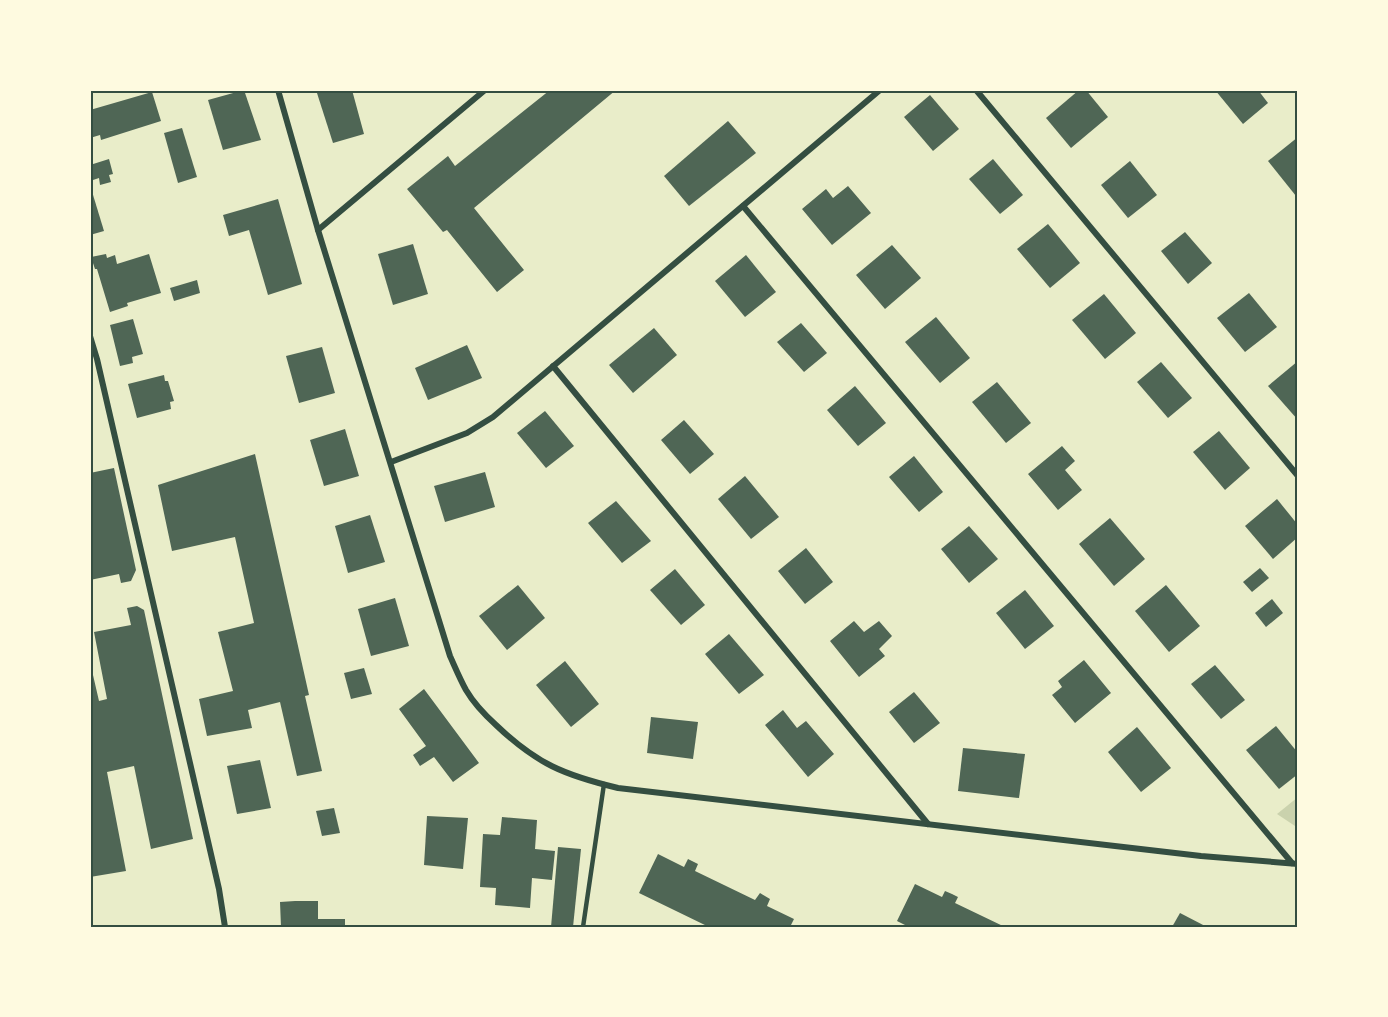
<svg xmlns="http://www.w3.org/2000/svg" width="1388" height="1017" viewBox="0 0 1388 1017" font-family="'Asap Condensed',sans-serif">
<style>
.green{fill:#cad2ad}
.building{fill:#4f6655}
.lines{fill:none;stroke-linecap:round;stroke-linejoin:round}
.service{stroke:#344e41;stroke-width:4.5}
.minor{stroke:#344e41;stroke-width:6}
.neatline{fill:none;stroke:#344e41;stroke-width:2}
</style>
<rect width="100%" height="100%" fill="#e9edc9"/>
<path class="green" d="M1298,797V828L1277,814Z"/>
<g class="building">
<path d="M244,90L261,140L223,150L208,100Z"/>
<path d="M316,90H352L364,134L333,143Z"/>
<path d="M550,90H616L474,208L524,270L497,292L447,230L443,232L407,189L448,156L455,166Z"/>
<path d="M1079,90H1086L1108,117L1071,148L1046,118Z"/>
<path d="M1215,90H1258L1268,103L1243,124Z"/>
<path d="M152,92L161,121L101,140L100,135L90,138V110Z"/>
<path d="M930,95L959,129L933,151L904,117Z"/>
<path d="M728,121L756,153L689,206L664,176Z"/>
<path d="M182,128L197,177L178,183L164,133Z"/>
<path d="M1298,137V194L1296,196L1268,161Z"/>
<path d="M109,159L113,174L109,175L111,182L100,185L99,178L90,181V165Z"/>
<path d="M993,159L1023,195L1000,214L969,179Z"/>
<path d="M1130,161L1157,195L1128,218L1101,185Z"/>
<path d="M90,185L104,231L90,235Z"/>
<path d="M848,186L871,213L832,245L802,209L826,189L833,198Z"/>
<path d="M278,199L302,284L268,295L249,230L229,236L223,215Z"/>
<path d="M1048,224L1080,263L1050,288L1017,249Z"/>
<path d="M1185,232L1212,263L1188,284L1161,251Z"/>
<path d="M413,244L428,294L393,305L378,254Z"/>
<path d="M892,245L921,278L885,309L856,275Z"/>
<path d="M106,254L107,258L115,255L117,264L149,254L161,293L127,303L128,306L110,312L97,269H95L91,257Z"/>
<path d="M746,255L776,292L745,317L715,281Z"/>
<path d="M197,280L200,293L174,301L170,288Z"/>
<path d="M1249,293L1277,327L1245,352L1217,318Z"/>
<path d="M1104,294L1136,333L1105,359L1072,320Z"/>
<path d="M936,317L970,358L940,383L905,342Z"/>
<path d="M133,319L143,354L132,357L133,363L120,366L110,325Z"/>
<path d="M801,323L827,353L804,372L777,342Z"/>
<path d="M654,328L677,355L633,393L609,365Z"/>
<path d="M467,345L482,378L428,400L415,368Z"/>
<path d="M322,347L335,393L299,403L286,356Z"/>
<path d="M1298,361V420L1268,386Z"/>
<path d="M1161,362L1192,398L1168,418L1137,382Z"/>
<path d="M164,375L165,381H168L174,401L170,402L171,409L137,418L128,384Z"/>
<path d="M997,382L1031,423L1006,443L972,402Z"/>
<path d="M855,386L886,423L858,446L827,410Z"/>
<path d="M545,411L574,446L546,468L517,433Z"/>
<path d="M684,420L714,454L690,474L661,440Z"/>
<path d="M345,429L359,476L324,486L310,440Z"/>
<path d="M1219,431L1250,468L1225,490L1193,452Z"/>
<path d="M1062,446L1075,461L1065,470L1082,490L1058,510L1028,474Z"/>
<path d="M255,454L309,695L305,696L322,771L297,776L280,702L248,710L252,728L207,736L199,699L233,691L218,632L254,623L235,537L172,551L158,485Z"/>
<path d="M914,456L943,492L919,512L889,477Z"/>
<path d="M114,468L136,570L131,581L121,583L119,574L90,580V473Z"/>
<path d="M485,472L495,507L445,522L434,486Z"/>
<path d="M745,476L779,517L751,539L718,499Z"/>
<path d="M1277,499L1298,525V537L1273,559L1245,526Z"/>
<path d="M616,501L651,541L622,563L588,523Z"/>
<path d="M370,515L385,562L348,573L335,526Z"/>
<path d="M1110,518L1145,559L1114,586L1079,544Z"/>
<path d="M969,526L998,559L969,583L941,549Z"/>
<path d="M806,548L833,582L805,604L778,571Z"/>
<path d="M1260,568L1269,578L1252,592L1243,582Z"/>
<path d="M675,569L705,605L681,625L650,590Z"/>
<path d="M518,585L545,618L507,650L479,616Z"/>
<path d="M1166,585L1200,626L1169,652L1135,611Z"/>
<path d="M1025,590L1054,626L1025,649L996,613Z"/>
<path d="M395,598L409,646L371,656L358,609Z"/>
<path d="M1272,599L1283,613L1266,627L1255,613Z"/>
<path d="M137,606L144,610L193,839L151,849L134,766L107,772L126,871L90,877V662L99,701L107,699L94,632L131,625L127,608Z"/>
<path d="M854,621L864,632L879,621L892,636L879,649L885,656L859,677L830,641Z"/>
<path d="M729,634L764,675L739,694L705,654Z"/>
<path d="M1084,660L1111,693L1075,723L1052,695L1062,687L1058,681Z"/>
<path d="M565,661L599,704L571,727L536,685Z"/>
<path d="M1215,665L1245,700L1221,719L1191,684Z"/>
<path d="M364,668L372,694L351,699L344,673Z"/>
<path d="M424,689L479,763L453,782L434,757L420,766L413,755L426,746L399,709Z"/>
<path d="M914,692L940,723L914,743L889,712Z"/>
<path d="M783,710L797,728L806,721L834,754L808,777L765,725Z"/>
<path d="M651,717L698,722L693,759L647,753Z"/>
<path d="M1276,726L1298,753V774L1279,789L1246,750Z"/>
<path d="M1137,727L1171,768L1141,792L1108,752Z"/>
<path d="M963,748L1025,754L1019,798L958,791Z"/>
<path d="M260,760L271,808L237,814L227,766Z"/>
<path d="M334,808L340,833L322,836L316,811Z"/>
<path d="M427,816L468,818L463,869L424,865Z"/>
<path d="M502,817L537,820L535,849L555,851L552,880L532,878L530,908L495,905L496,888L480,887L483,834L500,835Z"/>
<path d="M558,847L581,849L573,927H551Z"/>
<path d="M658,854L684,867L688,859L698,864L695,871L755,900L760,893L770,899L767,906L794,919L790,927H709L639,893Z"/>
<path d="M915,884L942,897L945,891L952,894L958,897L955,903L1005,927H909L897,921Z"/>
<path d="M295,901H318V919H345V927H281L280,902Z"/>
<path d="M1180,913L1207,927H1172Z"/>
</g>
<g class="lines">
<path class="service" d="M583,927L604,784"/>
<g class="minor">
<path d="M278,90L318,230L450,656C455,667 460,679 466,690C473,702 485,715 496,725C537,764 564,775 618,788L1201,856L1298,864"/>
<path d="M976,90L1298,476"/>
<path d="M1297,90L1298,91"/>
<path d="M743,206L1292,863"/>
<path d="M318,230L485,90"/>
<path d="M90,336L97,359L219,889L225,927"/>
<path d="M553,366L928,824"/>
<path d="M391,462L467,433L493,417L880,90"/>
</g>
</g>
<rect width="1388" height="1017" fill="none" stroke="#fefae0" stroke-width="183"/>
<rect x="92" y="92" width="1204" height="834" class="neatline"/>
</svg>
